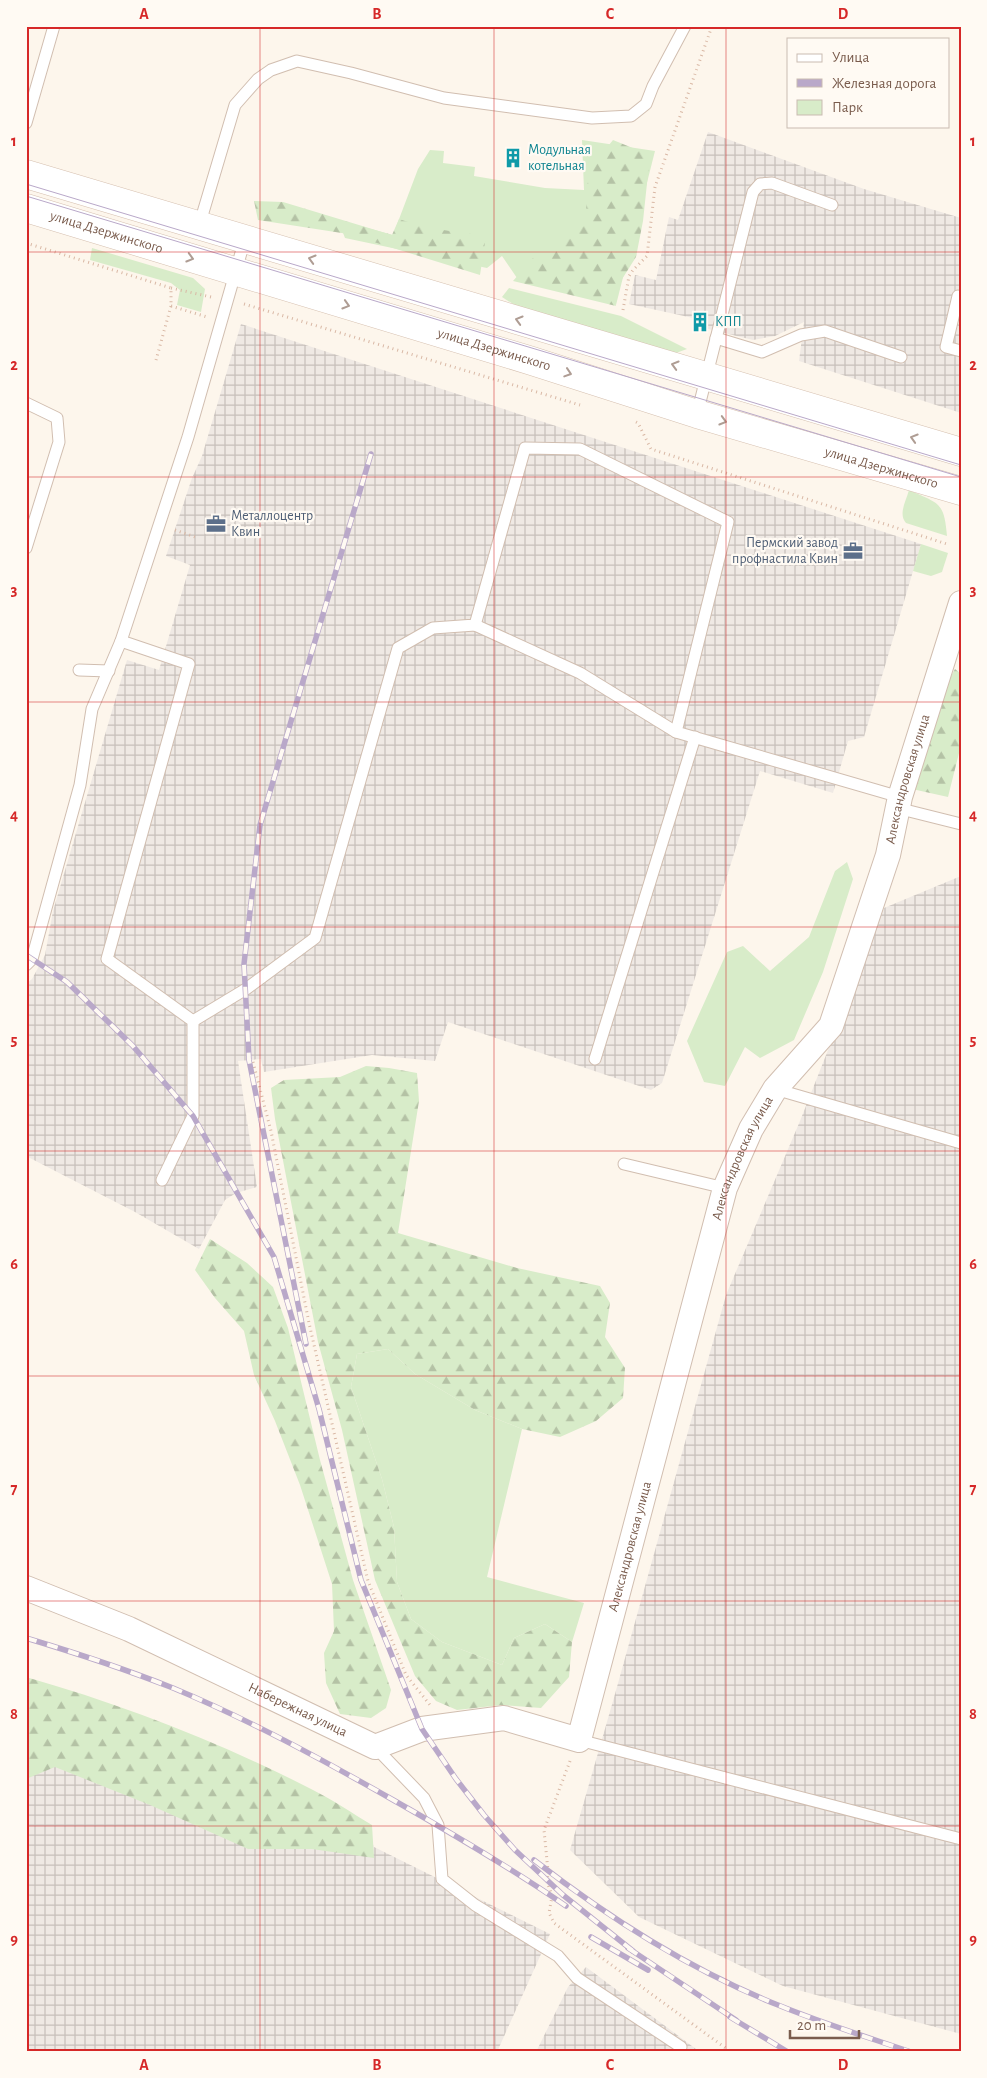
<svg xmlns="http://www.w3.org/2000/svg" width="987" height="2078" viewBox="0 0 987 2078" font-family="'Alegreya Sans',sans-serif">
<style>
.industrial{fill:url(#industrial-grid)}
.green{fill:#d8ecc9}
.forest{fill:url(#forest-firs)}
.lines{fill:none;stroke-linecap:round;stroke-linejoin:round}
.service-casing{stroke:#d1beb0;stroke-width:13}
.minor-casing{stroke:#d1beb0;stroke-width:26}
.secondary-casing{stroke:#d6c0b0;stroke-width:29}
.path{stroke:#d9b8a5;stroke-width:3;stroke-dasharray:1 4;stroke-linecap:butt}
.service{stroke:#fff;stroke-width:11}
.minor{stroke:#fff;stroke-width:24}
.secondary{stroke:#fff;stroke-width:28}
.tram{stroke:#b9a8c9;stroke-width:1}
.rail-casing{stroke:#b9a8c9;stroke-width:5.5}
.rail{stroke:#fffaf3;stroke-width:4;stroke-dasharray:11;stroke-linecap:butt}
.oneway{stroke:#af9d94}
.grid{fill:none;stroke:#d62828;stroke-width:1;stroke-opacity:0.55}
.labels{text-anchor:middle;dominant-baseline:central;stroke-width:4.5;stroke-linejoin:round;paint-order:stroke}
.culture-label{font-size:14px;fill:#0d838f;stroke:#fffaf3;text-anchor:start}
.street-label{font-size:14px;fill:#7a5c4d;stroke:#fffaf3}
.service-label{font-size:14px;fill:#4e5e75;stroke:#fffaf3;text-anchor:start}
.neatline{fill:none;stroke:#d62828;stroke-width:2}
.grid-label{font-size:16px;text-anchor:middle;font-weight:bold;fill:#d62828}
</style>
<defs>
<pattern id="industrial-grid" width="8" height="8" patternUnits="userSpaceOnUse" patternTransform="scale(1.25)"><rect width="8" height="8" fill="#efe9e4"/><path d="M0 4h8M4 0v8" fill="none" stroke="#c7c0bb"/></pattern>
<pattern id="forest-firs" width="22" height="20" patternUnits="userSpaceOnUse" patternTransform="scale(1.25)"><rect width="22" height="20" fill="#d8ecc9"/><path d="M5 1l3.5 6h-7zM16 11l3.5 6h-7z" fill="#b4c2a5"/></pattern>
</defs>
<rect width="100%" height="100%" fill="#fdf6ec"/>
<g class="industrial">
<path d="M708,132L864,189L961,218V413L799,361L804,322L775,336L753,340L692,325L693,318L629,304L635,275L656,280L669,217L678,220Z"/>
<path d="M241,324L921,544L864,737L848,741L833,793L760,771L662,1083L651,1090L448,1022L435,1061L372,1055L264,1072L261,1059L238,1061L257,1187L236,1193L225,1200L199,1249L135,1212L26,1156V984L32,979L45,955L53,911L127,660L159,670L190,565L166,556L192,478L202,456Z"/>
<path d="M961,876V2034L783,1986L639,1917L570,1850L615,1694L726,1295L800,1121L884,908Z"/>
<path d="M26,1696L273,1797L550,1934L497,2052H26Z"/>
<path d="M586,1967L700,2052H536L568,1987Z"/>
</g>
<g class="green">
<path d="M582,140L655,151L616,305L517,278L502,256L487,268L345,238L338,220L393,235L418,169L430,150L444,151L443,163L475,167L474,176L545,188L584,190Z"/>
<path d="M92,248L193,278L205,289L201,312L177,305L180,290L171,283L90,260Z"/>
<path d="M509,288L621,316L687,349L665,357L530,315L502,297Z"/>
<path d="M909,490C939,504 944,501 947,536L906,523C898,514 906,501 909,490Z"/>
<path d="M921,544L948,553L942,572L931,576L913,571Z"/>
<path d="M847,862L853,879L823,972L794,1040L760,1058L745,1047L725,1086L704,1082L687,1041L727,952L743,946L770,971L809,937L835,871Z"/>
<path d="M388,1349L415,1374L475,1410L522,1429L487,1577L584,1603L572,1642L545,1624L514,1638L502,1665L442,1642L411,1619L397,1582L394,1527L382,1479L351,1387L357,1354Z"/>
</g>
<g class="forest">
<path d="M613,140L650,155L643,221L636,257L612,295L616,306L513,281L533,258L587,218L585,190L596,161Z"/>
<path d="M254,201L283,202L392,235L399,219C427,229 456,232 486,236L480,275L348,234L258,220Z"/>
<path d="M955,669L961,674V745L948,797L912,789L932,710Z"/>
<path d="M366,1066L389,1068L417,1073L419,1101L398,1233L517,1268L600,1286L610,1303L605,1337L625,1368L623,1398L596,1421L560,1437L522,1429L475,1410L415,1374L388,1349L357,1354L351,1387L382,1479L394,1527L397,1582L411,1619L442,1642L502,1665L514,1638L545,1624L572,1642L569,1677L541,1708L501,1705L457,1710L436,1701L415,1676L375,1580L342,1430L318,1342L275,1119L271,1088L284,1080L340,1077Z"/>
<path d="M210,1239L247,1263L273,1287L288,1328L320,1460L353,1580L391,1690L386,1708L371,1718L340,1714L326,1683L324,1653L334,1631L332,1584L300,1485L275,1421L254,1375L244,1331L215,1298L195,1270Z"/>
<path d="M26,1677C124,1705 222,1743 313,1790C333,1800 352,1813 372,1825L374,1858L312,1849H248L150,1805L55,1767L26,1779Z"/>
</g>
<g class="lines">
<defs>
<g id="service">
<path d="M26,123L54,26"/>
<path d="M199,226L235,105L258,79L271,70L297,61L351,73L444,98L592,118L631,116L646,104L653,86L685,26"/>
<path d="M958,296L946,347L961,351"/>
<path d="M716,338L762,352L801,335L825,331L901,357"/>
<path d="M26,403L57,418L59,442L26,548"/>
<path d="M697,414L753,192L760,184L772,183L832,205"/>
<path d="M475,625L580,673L676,732"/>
<path d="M79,670L109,671"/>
<path d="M897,808L961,824"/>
<path d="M26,965L32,959L80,785L92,709L121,641"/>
<path d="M193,1021L246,989L315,938L398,648L433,628L475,625L525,448L580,449L728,522L676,732L900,797"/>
<path d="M595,1059L695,737"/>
<path d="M775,1089L961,1143"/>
<path d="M624,1164L725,1188"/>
<path d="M162,1180L193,1116V1021L107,959L189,664L121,641L188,437L245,239"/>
<path d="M579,1740L961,1839"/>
<path d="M375,1747L424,1798L438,1825L442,1879L475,1905L558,1956L577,1978L681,2047L678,2052"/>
</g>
<g id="minor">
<path id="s1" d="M26,1588L129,1629L375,1747L422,1729L504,1718L579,1740L725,1188L751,1129L775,1089L831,1026L888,855L900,797L961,603"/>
</g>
<g id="secondary">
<path d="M26,174L961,452"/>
<path id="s2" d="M26,208L532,361L697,414L961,491"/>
</g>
</defs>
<use href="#service" class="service-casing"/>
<use href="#minor" class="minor-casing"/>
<use href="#secondary" class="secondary-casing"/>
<g class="path">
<path d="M26,243L171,288V306L156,360"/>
<path d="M171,288L211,297"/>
<path d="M244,304L580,405"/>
<path d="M171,306L207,317"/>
<path d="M623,310L629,276L633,270L647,256L655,187L712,26"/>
<path d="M636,422L638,423L651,449L947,544"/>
<path d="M175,530L198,538"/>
<path d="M253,1062L271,1131L309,1323L368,1581L406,1675L430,1705"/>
<path d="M570,1761L544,1830L548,1871L547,1881L552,1896L549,1913L554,1923L731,2052"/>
</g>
<use href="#service" class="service"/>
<use href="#minor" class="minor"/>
<use href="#secondary" class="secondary"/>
<g class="tram">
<path d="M26,184L961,465"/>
<path d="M26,196L961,477"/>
</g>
<defs>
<g id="rail">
<path d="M26,955L67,982L132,1045L193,1116L274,1257L319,1409L361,1580L422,1729L456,1779L484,1815L515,1850L563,1895L633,1951"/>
<path d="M306,1344L249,1060L244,964L260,825L371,454"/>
<path d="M26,1638C76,1653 125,1669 173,1688C250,1720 323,1760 395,1801C453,1834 511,1868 566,1906"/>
<path d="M534,1860C609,1918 690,1970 778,2005C822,2023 867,2037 911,2052"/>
<path d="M591,1937L648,1970"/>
<path d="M628,1948L736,2020"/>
<path d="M730,2017L788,2052"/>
</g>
</defs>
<use href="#rail" class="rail-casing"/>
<use href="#rail" class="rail"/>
</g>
<defs><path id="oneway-chevron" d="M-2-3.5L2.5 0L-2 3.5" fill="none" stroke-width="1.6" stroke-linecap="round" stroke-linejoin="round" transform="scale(1.25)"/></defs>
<g class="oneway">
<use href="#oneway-chevron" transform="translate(190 258) rotate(16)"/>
<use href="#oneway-chevron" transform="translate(312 259) rotate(-164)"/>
<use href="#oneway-chevron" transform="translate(346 305) rotate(17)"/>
<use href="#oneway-chevron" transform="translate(519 320) rotate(-164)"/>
<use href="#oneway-chevron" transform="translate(675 365) rotate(-164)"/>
<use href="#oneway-chevron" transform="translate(568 373) rotate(18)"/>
<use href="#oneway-chevron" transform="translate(723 421) rotate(16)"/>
<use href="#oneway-chevron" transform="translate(914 438) rotate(-163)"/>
</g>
<path class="grid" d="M260,26V2052M494,26V2052M726,26V2052M26,252H961M26,477H961M26,702H961M26,927H961M26,1151H961M26,1376H961M26,1601H961M26,1826H961"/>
<defs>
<symbol id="building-bare" viewBox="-9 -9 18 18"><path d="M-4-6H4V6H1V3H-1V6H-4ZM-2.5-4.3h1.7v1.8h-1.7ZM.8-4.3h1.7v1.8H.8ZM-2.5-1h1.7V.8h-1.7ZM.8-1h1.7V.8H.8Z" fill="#0f9aa8" stroke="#fffaf3" stroke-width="2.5" paint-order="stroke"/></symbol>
<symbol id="office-bare" viewBox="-9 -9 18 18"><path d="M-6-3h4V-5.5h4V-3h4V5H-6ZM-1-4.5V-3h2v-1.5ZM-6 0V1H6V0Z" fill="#5c6f8a" stroke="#fffaf3" stroke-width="2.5" paint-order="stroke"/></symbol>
</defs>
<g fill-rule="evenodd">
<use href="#building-bare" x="499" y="144" width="28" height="28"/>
<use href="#building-bare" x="686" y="308" width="28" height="28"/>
<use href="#office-bare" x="202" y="510" width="28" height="28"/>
<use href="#office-bare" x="839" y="537" width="28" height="28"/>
</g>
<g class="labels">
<g class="culture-label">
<text x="528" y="150">Модульная<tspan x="528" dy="16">котельная</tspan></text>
<text x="715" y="322">КПП</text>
</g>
<g class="street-label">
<text stroke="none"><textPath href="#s2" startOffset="84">улица Дзержинского</textPath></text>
<text stroke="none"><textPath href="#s2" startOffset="489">улица Дзержинского</textPath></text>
<text stroke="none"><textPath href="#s2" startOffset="894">улица Дзержинского</textPath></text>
<text stroke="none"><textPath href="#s1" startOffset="1620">Александровская улица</textPath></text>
<text stroke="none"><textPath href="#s1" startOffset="1200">Александровская улица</textPath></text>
<text stroke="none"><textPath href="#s1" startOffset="795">Александровская улица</textPath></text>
<text stroke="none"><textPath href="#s1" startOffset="298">Набережная улица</textPath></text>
</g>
<g class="service-label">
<text x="231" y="516">Металлоцентр<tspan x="231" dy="16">Квин</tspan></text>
<text x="838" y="543" text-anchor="end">Пермский завод<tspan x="838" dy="16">профнастила Квин</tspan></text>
</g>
</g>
<rect width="987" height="2078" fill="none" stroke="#fffaf3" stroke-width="55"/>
<rect x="787" y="38" width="162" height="90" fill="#fffaf3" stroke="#cabbb1"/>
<rect x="797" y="54" width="25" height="8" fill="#ffffff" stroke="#cabbb1"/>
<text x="832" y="62" font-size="15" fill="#7a5c4d">Улица</text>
<rect x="797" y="79" width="25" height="8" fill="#b9a8c9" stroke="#cabbb1"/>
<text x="832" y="88" font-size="15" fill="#7a5c4d">Железная дорога</text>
<rect x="797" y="100" width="25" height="15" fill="#d8ecc9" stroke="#cabbb1"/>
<text x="832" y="112" font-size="15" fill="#7a5c4d">Парк</text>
<path d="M790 2030v8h69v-8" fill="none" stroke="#7a5c4d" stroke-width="2.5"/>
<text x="797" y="2030" font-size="15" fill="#7a5c4d" stroke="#fffaf3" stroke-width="4" paint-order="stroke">20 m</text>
<rect x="28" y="28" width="932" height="2022" class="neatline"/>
<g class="grid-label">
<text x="144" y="19">A</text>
<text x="377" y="19">B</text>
<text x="610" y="19">C</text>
<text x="843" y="19">D</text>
<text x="14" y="146">1</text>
<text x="973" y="146">1</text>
<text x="14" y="370">2</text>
<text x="973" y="370">2</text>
<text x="14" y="595">3</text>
<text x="973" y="595">3</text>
<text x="14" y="820">4</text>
<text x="973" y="820">4</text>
<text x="14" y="1045">5</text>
<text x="973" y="1045">5</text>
<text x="14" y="1269">6</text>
<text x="973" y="1269">6</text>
<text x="14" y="1494">7</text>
<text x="973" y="1494">7</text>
<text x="14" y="1719">8</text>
<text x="973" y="1719">8</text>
<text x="14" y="1944">9</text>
<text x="973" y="1944">9</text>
<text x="144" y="2070">A</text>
<text x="377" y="2070">B</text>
<text x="610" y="2070">C</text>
<text x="843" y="2070">D</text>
</g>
</svg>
